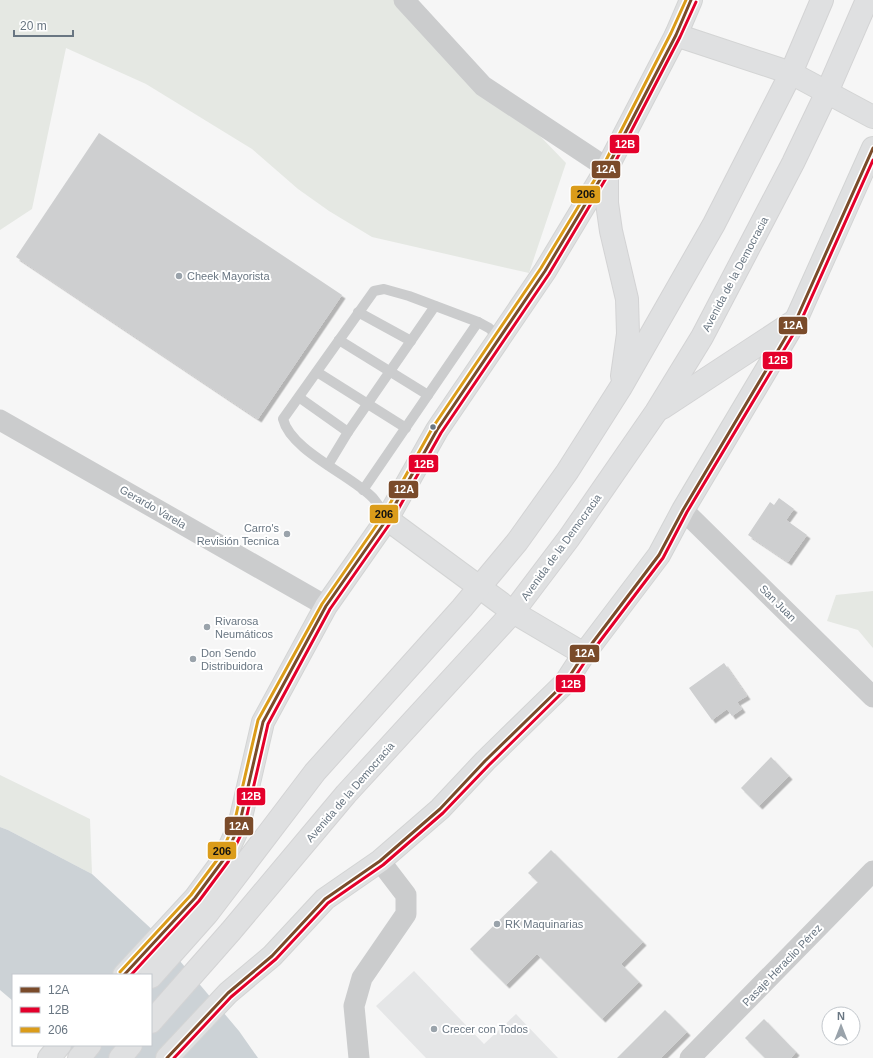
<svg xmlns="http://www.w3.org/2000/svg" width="873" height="1058" viewBox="0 0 873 1058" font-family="Arial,sans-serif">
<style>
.built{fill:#e5e6e7}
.green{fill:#e5e8e3}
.water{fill:#ccd2d6}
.building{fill:#cecfd0;filter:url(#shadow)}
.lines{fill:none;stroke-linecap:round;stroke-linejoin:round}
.secondary-casing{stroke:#d3d4d4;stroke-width:24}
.highway-casing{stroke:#d3d3d4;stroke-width:24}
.lane{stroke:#cbcccd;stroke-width:10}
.street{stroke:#cbcccd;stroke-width:21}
.secondary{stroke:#dfe0e1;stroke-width:22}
.highway{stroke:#dfe0e1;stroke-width:22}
.bus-1-casing{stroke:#fff;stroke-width:6}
.bus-2-casing{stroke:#fff;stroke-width:6}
.bus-3-casing{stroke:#fff;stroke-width:6}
.bus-1{stroke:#7a4b2a;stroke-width:3}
.bus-2{stroke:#e4002b;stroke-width:3}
.bus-3{stroke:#db9c1a;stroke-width:3}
.poi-dot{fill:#9aa3ab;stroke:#fff;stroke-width:1.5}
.bus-dot{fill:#697682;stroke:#fff;stroke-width:1.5}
.labels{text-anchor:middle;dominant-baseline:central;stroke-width:4;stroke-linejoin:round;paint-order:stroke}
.street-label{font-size:11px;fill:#697682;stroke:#fff}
.poi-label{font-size:11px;fill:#697682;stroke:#fff;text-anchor:start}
.line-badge{stroke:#fff;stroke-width:1.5}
.badge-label{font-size:11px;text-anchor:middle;font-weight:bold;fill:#fff}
.pale-badge-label{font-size:11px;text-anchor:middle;font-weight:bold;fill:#111}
</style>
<defs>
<filter id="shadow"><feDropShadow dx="3.5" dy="3.5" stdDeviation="0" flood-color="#0004"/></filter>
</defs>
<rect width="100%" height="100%" fill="#f6f6f6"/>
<path class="built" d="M414,971L484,1044L516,1014L558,1058H426L376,1006Z"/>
<g class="green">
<path d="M0,0H409L566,163L529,273L372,237L329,211L298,189L252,149L146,84L66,48L32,209L0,230Z"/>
<path d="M873,591V648L858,630L827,621L836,595Z"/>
<path d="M0,775L90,819L92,874L8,830L0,827Z"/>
</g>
<path class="water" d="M0,827L8,830L92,874L158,935L239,1031L258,1058H74L61,1045H151V975H13V1001L0,990Z"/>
<g class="building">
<path d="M99,133L342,295L258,419L16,257Z"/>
<path d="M779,498L794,509L786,520L807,535L788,562L748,535L770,502L774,505Z"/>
<path d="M724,663L747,696L737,702L742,709L732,716L727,709L712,720L689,688Z"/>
<path d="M771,757L789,776L759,806L741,788Z"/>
<path d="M551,850L643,942L621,964L639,982L602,1019L537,954L506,985L470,949L538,882L528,873Z"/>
<path d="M665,1010L687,1032L661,1058H617Z"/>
<path d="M764,1019L796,1052L791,1058H765L745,1038Z"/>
</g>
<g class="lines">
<defs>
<g id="secondary">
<path d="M676,35L791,73L873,117"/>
<path d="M387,519L513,612L584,654"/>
<path d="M124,975L195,898L224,859L239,826L263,722L326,606L387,519L437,430L545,271L607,168L676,35L691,0"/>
<path d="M49,1058L60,1045"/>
<path d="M167,1058L228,993L272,956L325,899L380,861L440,809L485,761L565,683L584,654L659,555L683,510L796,320L873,148"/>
</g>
<g id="highway">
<path d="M607,168V203L611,231L627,299L628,334L622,376"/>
<path d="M662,408L796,320"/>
<path d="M151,977L207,914L315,772L462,608L517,542L567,472L621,387L714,224L791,73L822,0"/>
<path d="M151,1022L231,931L346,794L513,612L569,538L656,412L702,337L793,163L827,92L867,0"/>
<path d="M79,1058L90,1045"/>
<path d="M120,1058L131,1045"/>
</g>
</defs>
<use href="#secondary" class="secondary-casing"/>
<use href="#highway" class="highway-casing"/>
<g class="lane">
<path d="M358,312L411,341"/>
<path d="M339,340L428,395"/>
<path d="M317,372L406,428"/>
<path d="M300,398L348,432"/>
<path d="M328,465L348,432L435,306"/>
<path d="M363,490L478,322"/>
<path d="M387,519C383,512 378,504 373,498C351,475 291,451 283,419L374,291L384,289L409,296L478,322L489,328L500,338"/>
</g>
<g class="street">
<path d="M404,0L483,86L607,168"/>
<path d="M0,420L326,606"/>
<path d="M683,510L873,697"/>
<path d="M359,1058L354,1006L362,978L406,914V895L380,861"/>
<path d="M690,1058L873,871"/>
</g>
<use href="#secondary" class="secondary"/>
<use href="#highway" class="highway"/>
<defs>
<g id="bus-1">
<path d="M124,975L195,898L224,859L239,826L263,722L326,606L387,519L437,430L545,271L607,168L676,35L691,0"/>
<path d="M167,1058L228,993L272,956L325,899L380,861L440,809L485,761L565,683L584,654L659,555L683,510L796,320L873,148"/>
</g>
<g id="bus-2">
<path d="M131,975L199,901L228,862L244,828L268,724L330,609L391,522L441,433L549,274L611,170L680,37L696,2"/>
<path d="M174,1058L231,997L276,959L328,903L383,865L443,813L489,765L569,686L588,657L663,558L687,512L800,323L873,160"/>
</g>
<path id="bus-3" d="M120,972L191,895L220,856L234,824L258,720L322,604L383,516L433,427L541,268L603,166L671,33L686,0"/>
</defs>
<use href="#bus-1" class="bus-1-casing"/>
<use href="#bus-2" class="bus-2-casing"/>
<use href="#bus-3" class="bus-3-casing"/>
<use href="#bus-1" class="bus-1"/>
<use href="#bus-2" class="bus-2"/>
<use href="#bus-3" class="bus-3"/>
</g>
<g class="poi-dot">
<circle cx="179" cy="276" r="4"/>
<circle cx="287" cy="534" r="4"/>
<circle cx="207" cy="627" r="4"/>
<circle cx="193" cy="659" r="4"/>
<circle cx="497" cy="924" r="4"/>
<circle cx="434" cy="1029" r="4"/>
</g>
<circle class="bus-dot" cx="433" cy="427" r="3.5"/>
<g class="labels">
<g class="street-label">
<text transform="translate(735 274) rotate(-62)">Avenida de la Democracia</text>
<text transform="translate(153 507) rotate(30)">Gerardo Varela</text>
<text transform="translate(561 547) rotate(-54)">Avenida de la Democracia</text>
<text transform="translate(778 603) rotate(45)">San Juan</text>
<text transform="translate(350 792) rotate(-49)">Avenida de la Democracia</text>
<text transform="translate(782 965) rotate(-46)">Pasaje Heraclio Pérez</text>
</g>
<g class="poi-label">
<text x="187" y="276">Cheek Mayorista</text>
<text x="279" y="528" text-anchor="end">Carro's<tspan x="279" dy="13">Revisión Tecnica</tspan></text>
<text x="215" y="621">Rivarosa<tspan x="215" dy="13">Neumáticos</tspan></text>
<text x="201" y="653">Don Sendo<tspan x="201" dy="13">Distribuidora</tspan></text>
<text x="505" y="924">RK Maquinarias</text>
<text x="442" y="1029">Crecer con Todos</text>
</g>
</g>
<g class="line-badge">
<rect x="609" y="134" width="31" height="20" rx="4" fill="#e4002b"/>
<rect x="591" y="160" width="30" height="19" rx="4" fill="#7a4b2a"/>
<rect x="570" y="185" width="31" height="19" rx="4" fill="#db9c1a"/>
<rect x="778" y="316" width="30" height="19" rx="4" fill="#7a4b2a"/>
<rect x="762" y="351" width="31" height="19" rx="4" fill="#e4002b"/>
<rect x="408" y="454" width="31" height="19" rx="4" fill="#e4002b"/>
<rect x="388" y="480" width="31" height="19" rx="4" fill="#7a4b2a"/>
<rect x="369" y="504" width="30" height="20" rx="4" fill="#db9c1a"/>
<rect x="569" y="644" width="31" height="19" rx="4" fill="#7a4b2a"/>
<rect x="555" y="674" width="31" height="19" rx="4" fill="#e4002b"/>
<rect x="236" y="787" width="30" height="19" rx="4" fill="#e4002b"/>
<rect x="224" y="816" width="30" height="20" rx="4" fill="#7a4b2a"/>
<rect x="207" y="841" width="30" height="19" rx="4" fill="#db9c1a"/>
</g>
<g class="badge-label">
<text x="625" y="148">12B</text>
<text x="606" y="173">12A</text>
<text x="793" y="329">12A</text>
<text x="778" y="364">12B</text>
<text x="424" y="468">12B</text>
<text x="404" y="493">12A</text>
<text x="585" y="657">12A</text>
<text x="571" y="688">12B</text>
<text x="251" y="800">12B</text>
<text x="239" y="830">12A</text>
</g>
<g class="pale-badge-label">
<text x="586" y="198">206</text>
<text x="384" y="518">206</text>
<text x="222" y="855">206</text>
</g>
<rect x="12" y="974" width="140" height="72" fill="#ffffff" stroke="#c3c8cd"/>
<rect x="20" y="987" width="20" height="6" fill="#7a4b2a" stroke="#c3c8cd"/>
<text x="48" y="994" font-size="12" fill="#697682">12A</text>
<rect x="20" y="1007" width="20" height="6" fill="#e4002b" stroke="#c3c8cd"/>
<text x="48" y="1014" font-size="12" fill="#697682">12B</text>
<rect x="20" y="1027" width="20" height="6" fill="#db9c1a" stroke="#c3c8cd"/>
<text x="48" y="1034" font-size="12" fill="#697682">206</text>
<g transform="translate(841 1026)"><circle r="19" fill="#ffffff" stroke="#c3c8cd"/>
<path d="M0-3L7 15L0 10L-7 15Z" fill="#9aa3ab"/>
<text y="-6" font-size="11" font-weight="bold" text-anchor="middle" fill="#697682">N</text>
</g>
<path d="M14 30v6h59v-6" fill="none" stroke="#697682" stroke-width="2"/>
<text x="20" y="30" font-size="12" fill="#697682" stroke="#ffffff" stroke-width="3" paint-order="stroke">20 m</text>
</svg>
